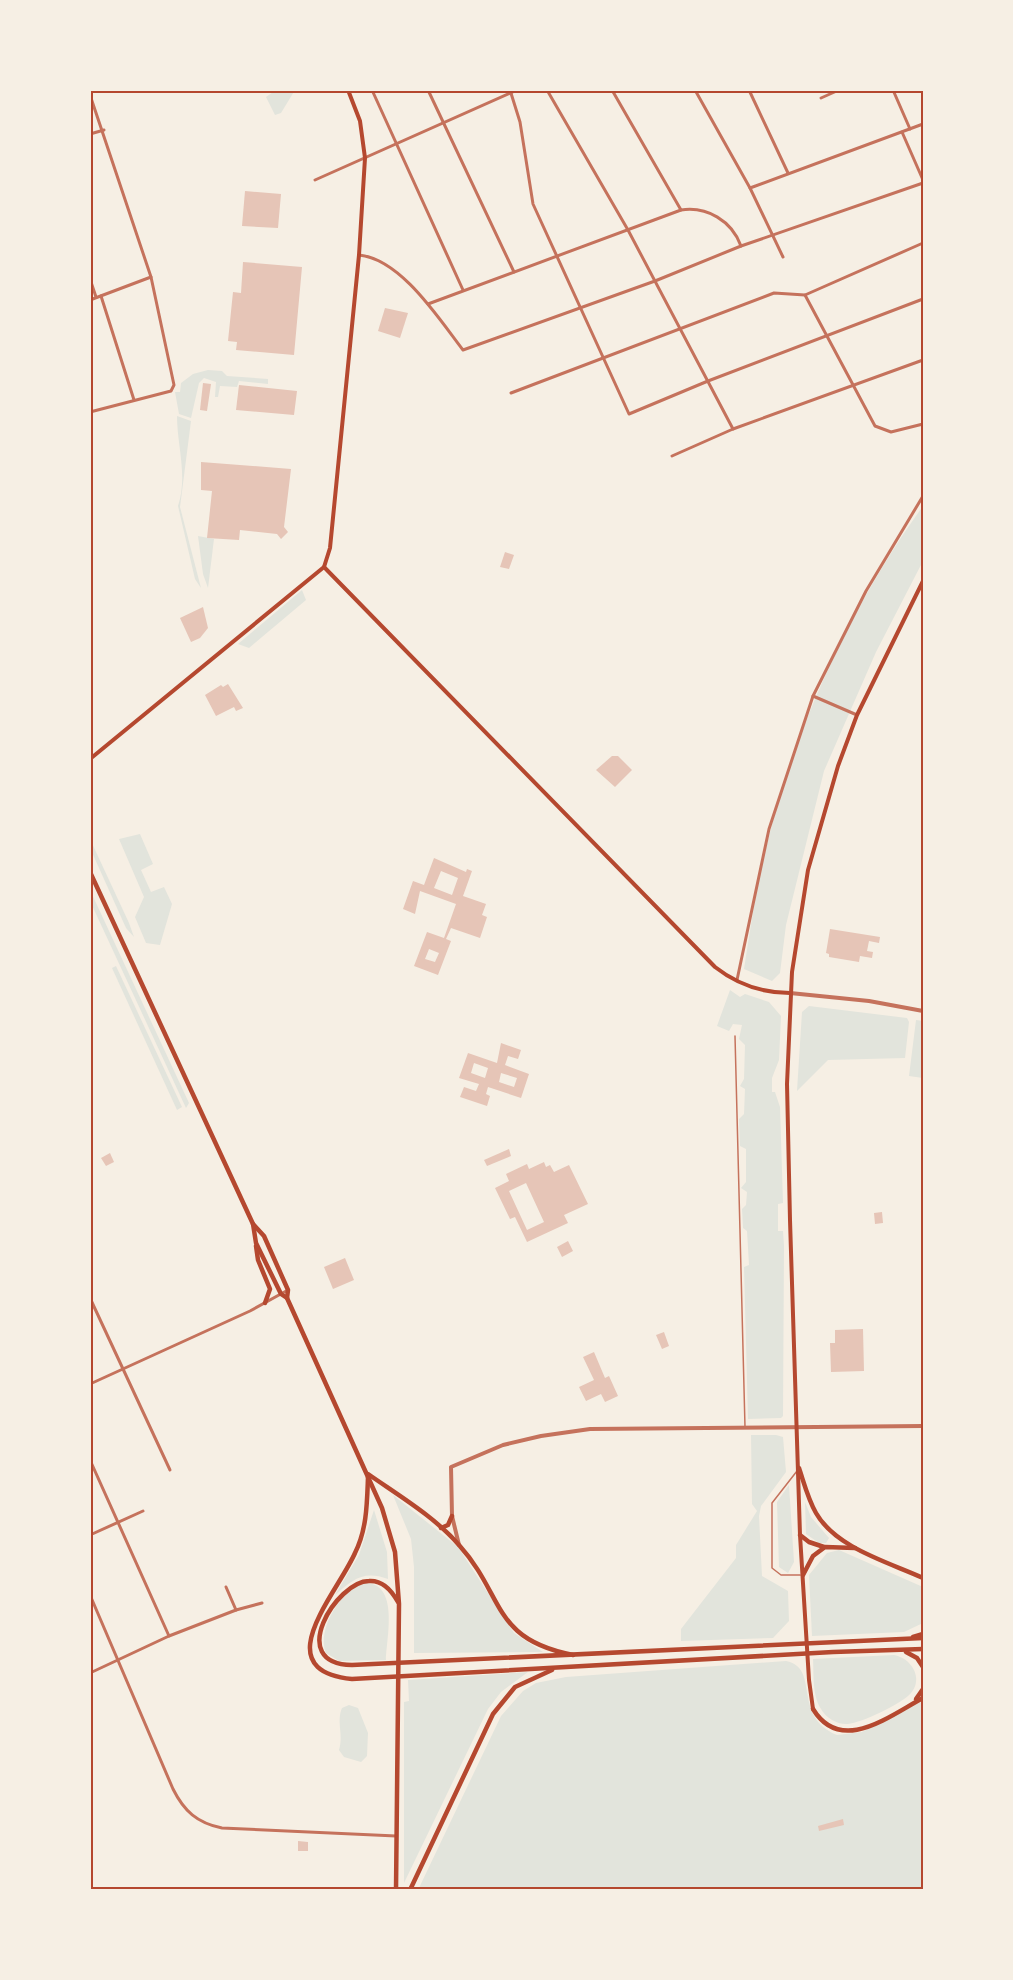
<svg xmlns="http://www.w3.org/2000/svg" width="1013" height="1980" viewBox="0 0 1013 1980" font-family="'Nunito Sans',sans-serif">
<style>
.green{fill:#e2e4dc}
.building{fill:#e6c5b7;fill-rule:evenodd}
.lines{fill:none;stroke-linecap:round;stroke-linejoin:round}
.service{stroke:#c5725c;stroke-width:1.5}
.minor{stroke:#c5725c;stroke-width:3}
.tertiary{stroke:#c5725c;stroke-width:4}
.secondary{stroke:#b5482f;stroke-width:4}
.primary{stroke:#b5482f;stroke-width:4.5}
.neatline{fill:none;stroke:#b5482f;stroke-width:2}
</style>
<rect width="100%" height="100%" fill="#f6efe4"/>
<g class="green">
<path d="M276,90H295L281,113L275,115L266,97Z"/>
<path d="M208,370L222,371L227,376L268,379V384L239,381L237,387L220,386L218,397H215L216,382L204,378L199,383L191,418L179,414L175,392H180L181,383L193,374Z"/>
<path d="M177,416L191,421L180,507L201,588L195,579L178,506C188,477 177,445 177,416Z"/>
<path d="M923,506V561L876,652L824,771L786,925L780,973L772,981L744,969C750,932 755,894 764,857C792,734 849,608 923,506Z"/>
<path d="M198,536L214,539L208,588L203,574Z"/>
<path d="M302,590L306,600L249,648L238,644Z"/>
<path d="M140,834L153,864L141,870L151,892L164,887L172,904L160,945L146,943L135,917L144,897L119,839Z"/>
<path d="M90,839L129,923L134,937L126,928L90,848Z"/>
<path d="M90,890L189,1103L186,1108L90,901Z"/>
<path d="M116,966L182,1107L177,1110L112,968Z"/>
<path d="M730,990L740,997L745,994L769,1002L781,1016L779,1060L772,1078V1092H775L780,1107L783,1203L778,1204V1231H783L784,1246L783,1416L781,1418L748,1419L744,1267L749,1265L747,1231L743,1228L742,1209L746,1205L747,1192L741,1188L746,1182V1149L740,1146L739,1119L744,1114L745,1089L740,1086L744,1079L745,1045L739,1039L742,1025L733,1024L729,1031L717,1026Z"/>
<path d="M809,1006L907,1018L909,1022L905,1058L828,1060L797,1091L802,1012Z"/>
<path d="M916,1020L923,1021V1078L909,1076Z"/>
<path d="M751,1435H776L783,1437L786,1472L761,1506L759,1516L762,1576L788,1591L789,1621L773,1638L681,1641V1629L736,1558V1545L757,1511L752,1504Z"/>
<path d="M789,1485L794,1562L788,1573L779,1567L777,1502Z"/>
<path d="M393,1495L458,1547L514,1633L543,1652L414,1653V1567L411,1539Z"/>
<path d="M805,1502L811,1517L829,1538L826,1543H819L806,1534Z"/>
<path d="M374,1510L387,1552L388,1579C364,1570 353,1579 335,1595L359,1555Z"/>
<path d="M839,1550L923,1587V1623L904,1632L812,1636L809,1575L827,1553Z"/>
<path d="M366,1583C400,1584 386,1641 386,1660L339,1661L326,1653C316,1629 342,1588 366,1583Z"/>
<path d="M894,1655C911,1658 924,1678 911,1693C903,1703 861,1723 848,1724C838,1725 826,1718 821,1709C812,1695 814,1675 813,1659Z"/>
<path d="M786,1661C821,1668 791,1716 837,1735L862,1732L923,1701V1890H418L501,1716L523,1691L536,1683L566,1677Z"/>
<path d="M528,1672L501,1692L488,1709L404,1883V1702L409,1701L408,1680Z"/>
<path d="M349,1705L358,1708L368,1733L367,1756L361,1762L344,1757L339,1750C344,1735 336,1722 342,1708Z"/>
</g>
<g class="building">
<path d="M245,191L281,194L278,228L242,226Z"/>
<path d="M243,262L302,267L294,355L236,350L237,342L228,341L233,292L241,293Z"/>
<path d="M385,308L408,313L400,338L378,331Z"/>
<path d="M203,383L211,384L207,411L200,410Z"/>
<path d="M239,385L297,391L294,415L236,410Z"/>
<path d="M201,462L291,469L284,527L288,532L281,539L277,534L240,530L239,540L207,538L212,491L201,490Z"/>
<path d="M505,552L514,555L509,569L500,567Z"/>
<path d="M203,607L208,628L200,638L191,642L180,618Z"/>
<path d="M228,684L243,708L236,711L234,707L216,716L205,695L221,685L223,687Z"/>
<path d="M612,756H618L632,770L615,787L596,770Z"/>
<path d="M434,858L466,872L467,869L472,871L463,896L486,904L482,915L487,917L480,938L451,928L446,939L451,941L438,975L414,966L427,932L444,938L456,904L420,891L415,914L403,909L413,881L424,885ZM441,871L458,878L452,895L434,888ZM429,949L439,953L435,962L425,959Z"/>
<path d="M830,929L880,937L879,943L869,941L867,951L873,952L872,958L860,956L859,962L829,957V954L826,953Z"/>
<path d="M501,1043L521,1050L518,1059L508,1056L505,1065L529,1074L521,1098L488,1087L486,1094L490,1096L487,1106L460,1097L464,1087L476,1091L479,1084L459,1078L468,1053L497,1063ZM474,1063L488,1068L485,1078L471,1073ZM501,1073L517,1078L514,1087L499,1082Z"/>
<path d="M509,1149L511,1156L487,1166L484,1160Z"/>
<path d="M110,1153L114,1162L106,1166L101,1158Z"/>
<path d="M544,1162L546,1167L550,1165L554,1172L569,1165L588,1204L564,1215L568,1223L527,1242L515,1217L510,1219L495,1188L509,1181L506,1174L527,1164L529,1169ZM526,1183L544,1222L527,1230L509,1191Z"/>
<path d="M882,1212L883,1223L875,1224L874,1213Z"/>
<path d="M568,1241L573,1251L562,1257L557,1247Z"/>
<path d="M345,1258L354,1280L333,1289L324,1267Z"/>
<path d="M863,1329L864,1371L831,1372L830,1343H835V1330Z"/>
<path d="M664,1332L669,1346L662,1349L656,1335Z"/>
<path d="M594,1352L605,1378L609,1376L618,1396L605,1402L601,1394L586,1401L579,1387L594,1380L583,1357Z"/>
<path d="M843,1819L844,1825L819,1831L818,1826Z"/>
<path d="M298,1841L308,1842V1851H298Z"/>
</g>
<g class="lines">
<g class="service">
<path d="M735,1036L745,1427"/>
<path d="M797,1471L772,1503V1568L781,1575H800"/>
</g>
<g class="minor">
<path d="M372,90L463,290"/>
<path d="M428,90L514,272"/>
<path d="M510,90L520,122L533,204L629,414L708,381L923,299"/>
<path d="M547,90L628,230L733,429"/>
<path d="M612,90L681,210"/>
<path d="M695,90L750,188L783,257"/>
<path d="M749,90L788,173"/>
<path d="M893,90L910,129"/>
<path d="M90,95L151,277L174,385L171,391L90,412"/>
<path d="M821,98L839,90"/>
<path d="M902,132L923,180"/>
<path d="M90,134L104,130"/>
<path d="M315,180L517,90"/>
<path d="M750,188L923,124"/>
<path d="M359,255C401,259 439,319 463,350L655,281L741,246L923,183"/>
<path d="M90,279L96,297"/>
<path d="M805,295L875,426L891,432L923,424"/>
<path d="M101,296L134,400"/>
<path d="M90,300L151,277"/>
<path d="M428,304L681,210C707,206 732,221 741,246"/>
<path d="M511,393L774,293L805,295L923,243"/>
<path d="M672,456L733,429L923,360"/>
<path d="M813,696L857,715"/>
<path d="M737,980L769,829L813,696L866,591L923,496"/>
<path d="M90,1298L170,1470"/>
<path d="M90,1384L250,1311L288,1290"/>
<path d="M90,1460L169,1636"/>
<path d="M90,1535L143,1511"/>
<path d="M226,1587L236,1610"/>
<path d="M90,1595L173,1789C184,1811 197,1823 222,1828L396,1836"/>
<path d="M90,1673L169,1636L236,1610L262,1603"/>
</g>
<g class="tertiary">
<path d="M790,993L869,1001L923,1011"/>
<path d="M459,1545L452,1516L451,1467L503,1445L541,1436L590,1429L923,1426"/>
</g>
<g class="secondary">
<path d="M324,567L330,548L359,255L365,158L360,121L348,90"/>
<path d="M90,759L324,567L715,967C738,985 762,993 790,993"/>
<path d="M813,1709L809,1680L800,1535L790,1220L787,1084L792,972L808,870L838,766L857,715L923,581"/>
</g>
<g class="primary">
<path d="M90,872L253,1224L264,1236L288,1290L287,1298L382,1508L395,1552L399,1604L396,1890"/>
<path d="M253,1224L256,1243L281,1294L287,1298"/>
<path d="M256,1246L258,1260L270,1289L265,1303"/>
<path d="M799,1468C804,1483 808,1499 816,1513C836,1548 888,1562 923,1578"/>
<path d="M368,1474C398,1495 435,1517 459,1545C505,1596 491,1639 573,1655"/>
<path d="M368,1477C367,1503 367,1529 355,1553C337,1594 265,1670 352,1679L833,1652L923,1649"/>
<path d="M441,1528L448,1525L452,1516"/>
<path d="M800,1535L809,1542L824,1547"/>
<path d="M803,1575L813,1556L825,1547L855,1548"/>
<path d="M398,1602C392,1591 383,1580 369,1581C337,1581 285,1664 352,1665L923,1638"/>
<path d="M913,1637L923,1634"/>
<path d="M906,1652L917,1658L923,1667"/>
<path d="M916,1699L923,1689"/>
<path d="M813,1709C841,1755 889,1716 923,1698"/>
<path d="M410,1890L493,1714L515,1687L552,1670"/>
</g>
</g>
<rect width="1013" height="1980" fill="none" stroke="#f6efe4" stroke-width="183"/>
<rect x="92" y="92" width="830" height="1796" class="neatline"/>
</svg>
